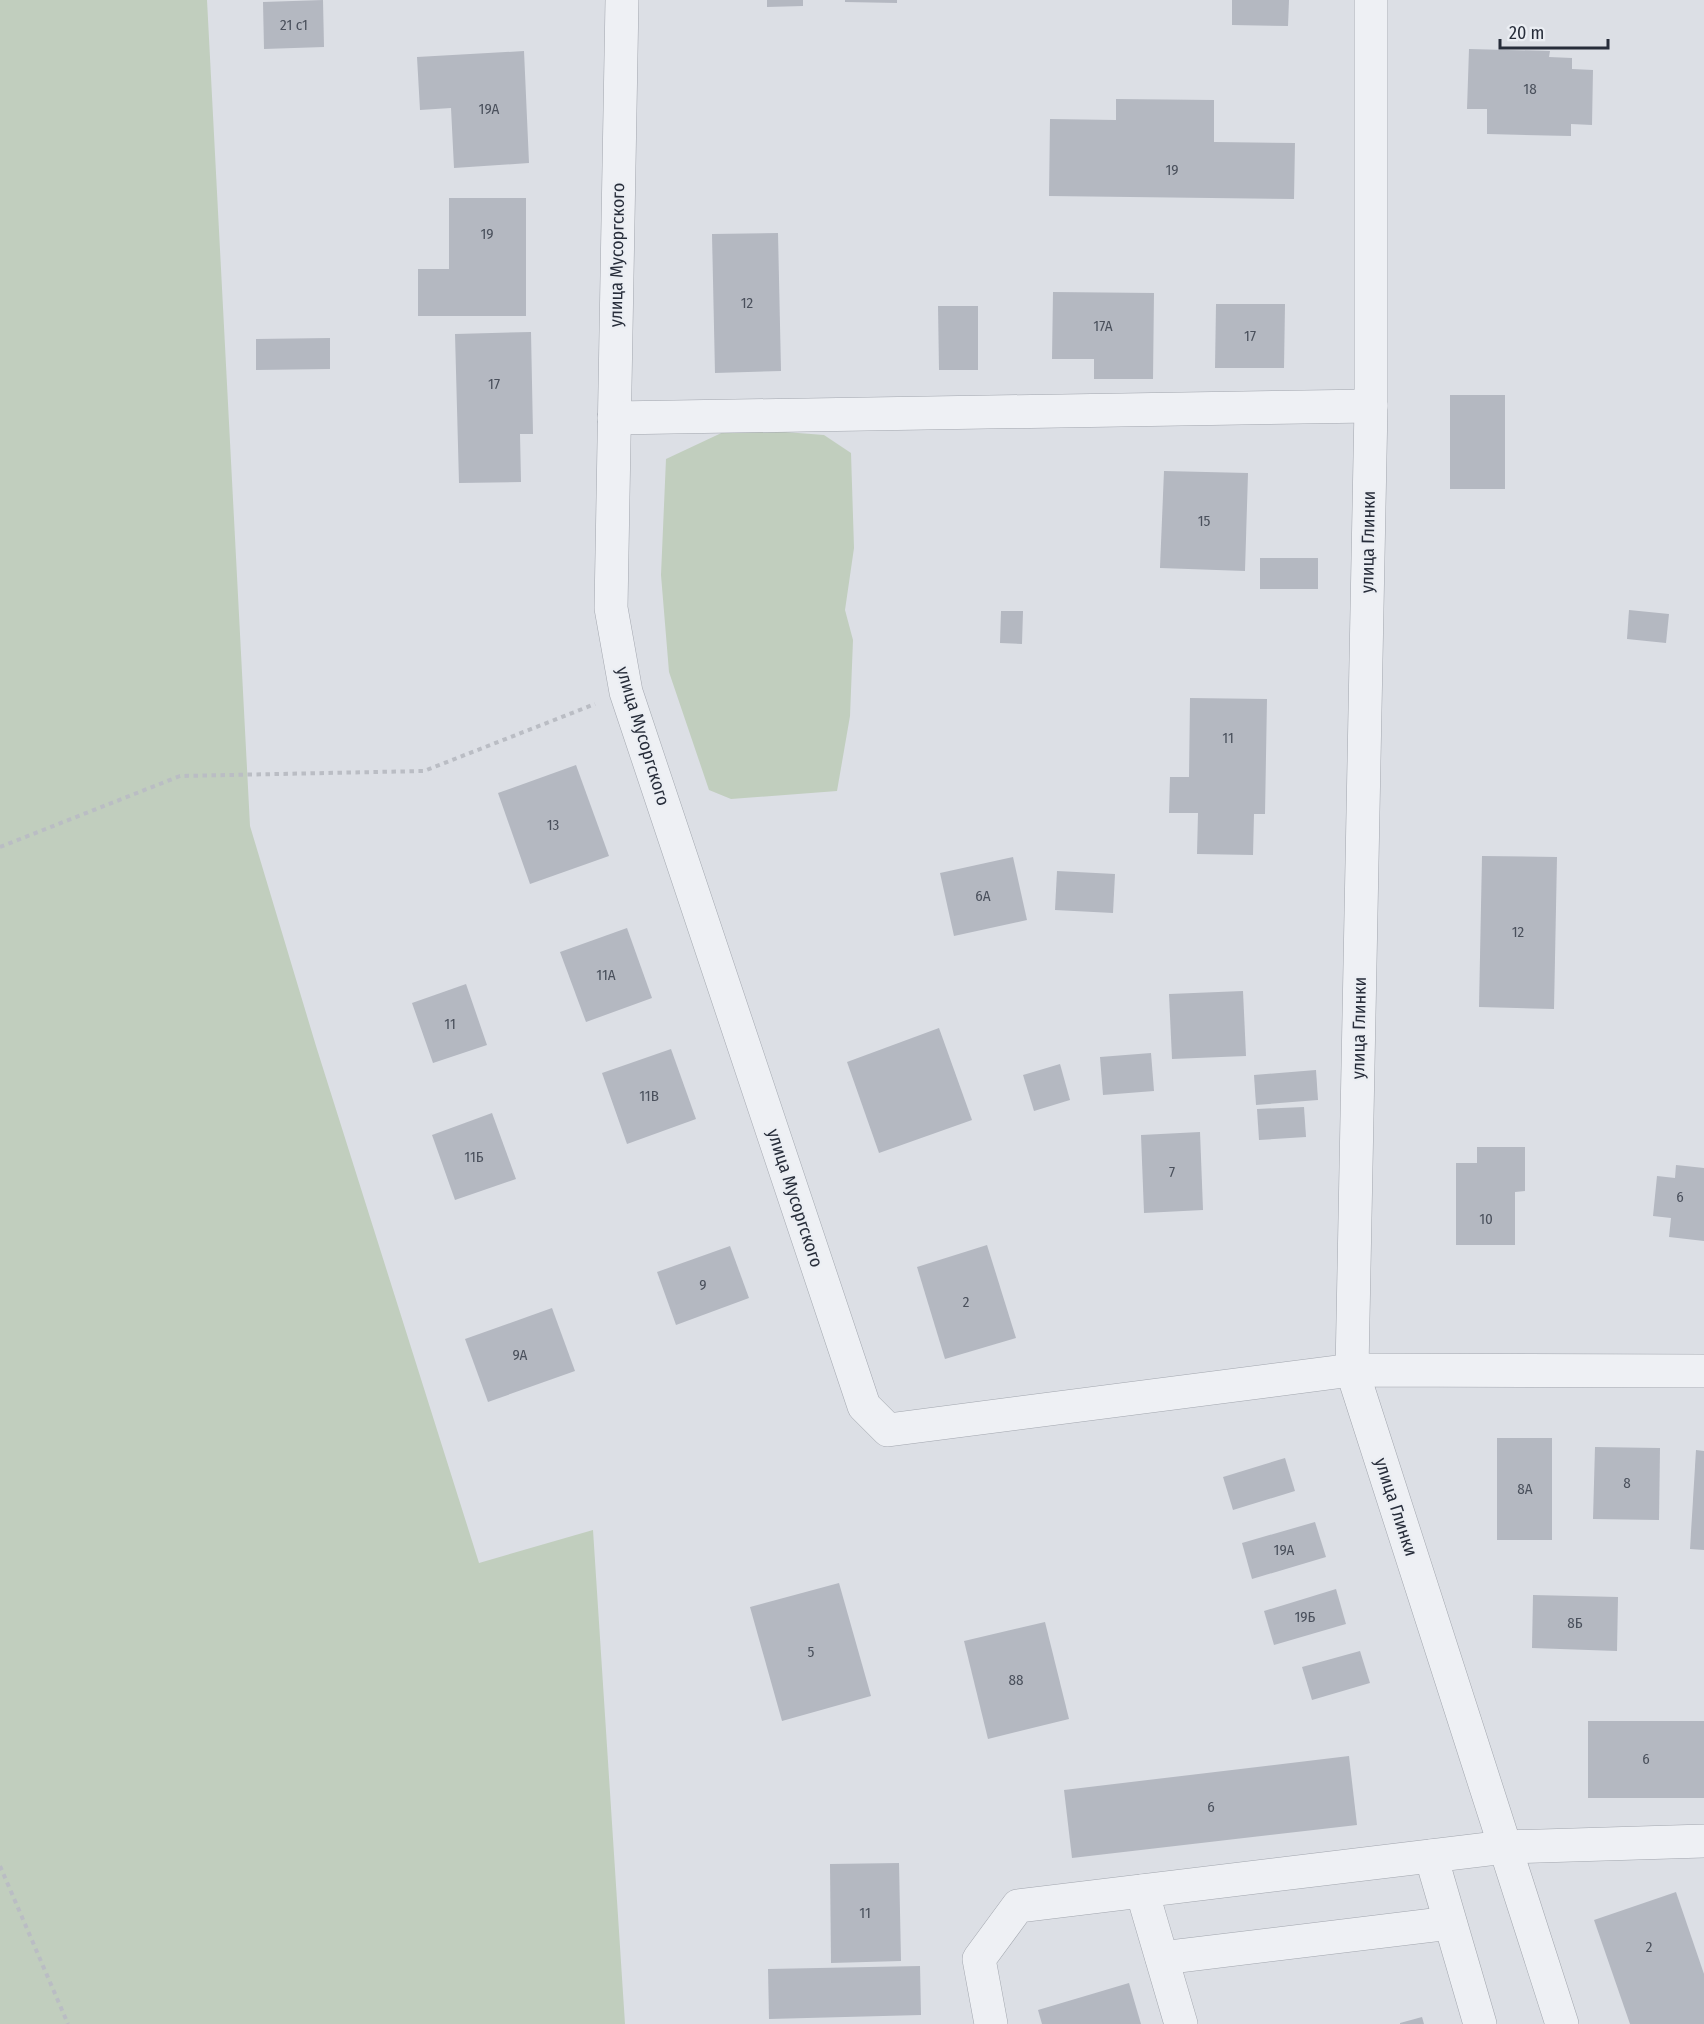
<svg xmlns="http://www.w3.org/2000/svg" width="1704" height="2024" viewBox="0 0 1704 2024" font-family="'Fira Sans Condensed',sans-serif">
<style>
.green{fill:#c1cebe}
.building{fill:#b4b8c1}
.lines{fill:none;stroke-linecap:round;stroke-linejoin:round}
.minor-casing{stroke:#a2a6ae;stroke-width:34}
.path{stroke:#babdc4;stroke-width:4;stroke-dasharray:4.5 4.5;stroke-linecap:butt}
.minor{stroke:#eef0f4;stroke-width:33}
.labels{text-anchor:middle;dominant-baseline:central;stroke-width:4.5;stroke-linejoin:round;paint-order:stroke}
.number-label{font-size:15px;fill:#4a505c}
.street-label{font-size:18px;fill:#272d3a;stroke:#ebeef3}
</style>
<rect width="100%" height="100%" fill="#dcdfe5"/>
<g class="green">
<path d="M0,0H207L250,826L316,1046L479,1563L593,1530L625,2024H0Z"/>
<path d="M732,428L824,435L851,453L854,548L845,610L853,640L850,716L837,791L731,799L709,790L669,672L661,575L666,459Z"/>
</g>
<g class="building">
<path d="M323,0L324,47L264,49L263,2Z"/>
<path d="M767,0H803V6L767,7Z"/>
<path d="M845,0H897V3L845,2Z"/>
<path d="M1232,0H1289L1288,26L1232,25Z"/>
<path d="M1469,49L1550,51L1549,57L1572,58V69L1593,70L1592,125L1571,124V136L1487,134V109H1467Z"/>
<path d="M524,51L529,163L454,168L451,108L420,110L417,57Z"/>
<path d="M1116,99L1214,100V142L1295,143L1294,199L1049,196L1050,119L1116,120Z"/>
<path d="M449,198H526V316H418V269H449Z"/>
<path d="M778,233L781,371L715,373L712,234Z"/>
<path d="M1053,292L1154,293L1153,379H1094V359H1052Z"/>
<path d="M1216,304H1285L1284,368H1215Z"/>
<path d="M938,306H978V370H939Z"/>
<path d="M531,332L533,434H520L521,482L459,483L455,334Z"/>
<path d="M330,338V369L256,370V339Z"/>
<rect x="1450" y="395" width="55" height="94"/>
<path d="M1164,471L1248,473L1245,571L1160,568Z"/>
<rect x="1260" y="558" width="58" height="31"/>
<path d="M1629,610L1669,614L1666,643L1627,639Z"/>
<path d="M1001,611H1023L1022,644L1000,643Z"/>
<path d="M1190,698L1267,699L1265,814H1254L1253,855L1197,854L1198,813H1169L1170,777H1189Z"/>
<path d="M576,765L609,856L530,884L498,793Z"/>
<path d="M1482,856L1557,857L1554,1009L1479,1007Z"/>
<path d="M1013,857L1027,920L954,936L940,873Z"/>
<path d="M1057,871L1115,874L1113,913L1055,910Z"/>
<path d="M627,928L652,998L586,1022L560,952Z"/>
<path d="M466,984L487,1045L433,1063L412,1003Z"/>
<path d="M1243,991L1246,1056L1172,1059L1169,994Z"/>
<path d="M939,1028L972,1120L879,1153L847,1062Z"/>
<path d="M671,1049L696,1119L627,1144L602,1073Z"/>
<path d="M1151,1053L1154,1091L1103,1095L1100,1057Z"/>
<path d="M1060,1064L1070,1100L1034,1111L1023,1075Z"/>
<path d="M1316,1070L1318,1100L1256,1105L1254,1075Z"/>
<path d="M1304,1107L1306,1137L1259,1140L1257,1109Z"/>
<path d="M492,1113L516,1179L455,1200L432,1135Z"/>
<path d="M1200,1132L1203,1210L1144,1213L1141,1135Z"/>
<path d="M1477,1147H1525V1191L1515,1192V1245H1456V1163H1477Z"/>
<path d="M1676,1165L1704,1168V1241L1669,1237L1671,1218L1653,1216L1657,1176L1675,1178Z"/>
<path d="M987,1245L1016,1338L945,1359L917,1267Z"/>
<path d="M730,1246L749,1298L676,1325L657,1272Z"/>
<path d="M552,1308L575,1371L488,1402L465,1339Z"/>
<rect x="1497" y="1438" width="55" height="102"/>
<path d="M1595,1447L1660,1448L1659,1520L1593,1519Z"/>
<path d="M1696,1450L1704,1451V1550L1690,1549Z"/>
<path d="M1285,1458L1295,1491L1233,1510L1223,1477Z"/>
<path d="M1315,1522L1326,1557L1252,1579L1242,1543Z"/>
<path d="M839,1583L871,1696L782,1721L750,1607Z"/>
<path d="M1336,1589L1346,1624L1274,1645L1264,1611Z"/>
<path d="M1533,1595L1618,1597L1617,1651L1532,1648Z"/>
<path d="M1045,1622L1069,1719L988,1739L964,1641Z"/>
<path d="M1360,1651L1370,1683L1312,1700L1302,1667Z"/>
<rect x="1588" y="1721" width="116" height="77"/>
<path d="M1349,1756L1357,1825L1072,1858L1064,1790Z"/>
<path d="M899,1863L901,1961L831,1963L830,1864Z"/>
<path d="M1676,1892L1704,1974V2024H1630L1594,1920Z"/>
<path d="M920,1966L921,2015L769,2019L768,1969Z"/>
<path d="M1129,1983L1141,2024H1042L1038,2010Z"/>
<path d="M1422,2017L1424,2024H1400V2023Z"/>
</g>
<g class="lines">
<defs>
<g id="minor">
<path d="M622,0L611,608L626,692L864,1406L888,1430L1352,1370L1704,1371"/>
<path d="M1371,0V406L1352,1370L1562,2024"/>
<path d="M614,418L1371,406"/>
<path d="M1431,1856L1480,2024"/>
<path d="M1142,1891L1181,2024"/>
<path d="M1162,1958L1450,1923"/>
<path d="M991,2024L979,1959L1018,1906L1505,1847L1704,1841"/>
</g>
</defs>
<use href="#minor" class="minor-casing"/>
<g class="path">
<path d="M0,847L180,776L424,771L595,704"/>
<path d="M0,1866L68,2024"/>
</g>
<use href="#minor" class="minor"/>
</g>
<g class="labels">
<g class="number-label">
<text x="294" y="25">21 с1</text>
<text x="1530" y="89">18</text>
<text x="489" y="109">19А</text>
<text x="1172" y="170">19</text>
<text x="487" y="234">19</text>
<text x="747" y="303">12</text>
<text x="1103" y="326">17А</text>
<text x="1250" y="336">17</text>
<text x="494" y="384">17</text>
<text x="1204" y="521">15</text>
<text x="1228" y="738">11</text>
<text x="553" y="825">13</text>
<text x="983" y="896">6А</text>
<text x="1518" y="932">12</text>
<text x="606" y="975">11А</text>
<text x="450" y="1024">11</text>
<text x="649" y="1096">11В</text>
<text x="474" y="1157">11Б</text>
<text x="1172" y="1172">7</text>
<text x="1680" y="1197">6</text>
<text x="1486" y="1219">10</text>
<text x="703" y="1285">9</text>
<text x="966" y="1302">2</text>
<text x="520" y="1355">9А</text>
<text x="1627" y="1483">8</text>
<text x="1525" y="1489">8А</text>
<text x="1284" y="1550">19А</text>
<text x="1305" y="1617">19Б</text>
<text x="1575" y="1623">8Б</text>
<text x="811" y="1652">5</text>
<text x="1016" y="1680">88</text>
<text x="1646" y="1759">6</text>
<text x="1211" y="1807">6</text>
<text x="865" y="1913">11</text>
<text x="1649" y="1947">2</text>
</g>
<g class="street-label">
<text transform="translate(617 255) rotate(-89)">улица Мусоргского</text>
<text transform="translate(1368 542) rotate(-89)">улица Глинки</text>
<text transform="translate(643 736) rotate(73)">улица Мусоргского</text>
<text transform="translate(1359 1028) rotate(-89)">улица Глинки</text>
<text transform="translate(795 1198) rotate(72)">улица Мусоргского</text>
<text transform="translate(1396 1507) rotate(72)">улица Глинки</text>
</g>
</g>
<path d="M1500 39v9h108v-9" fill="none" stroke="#272d3a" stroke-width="3"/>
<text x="1509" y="39" font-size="18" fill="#272d3a" stroke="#ebeef3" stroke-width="4.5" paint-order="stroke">20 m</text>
</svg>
